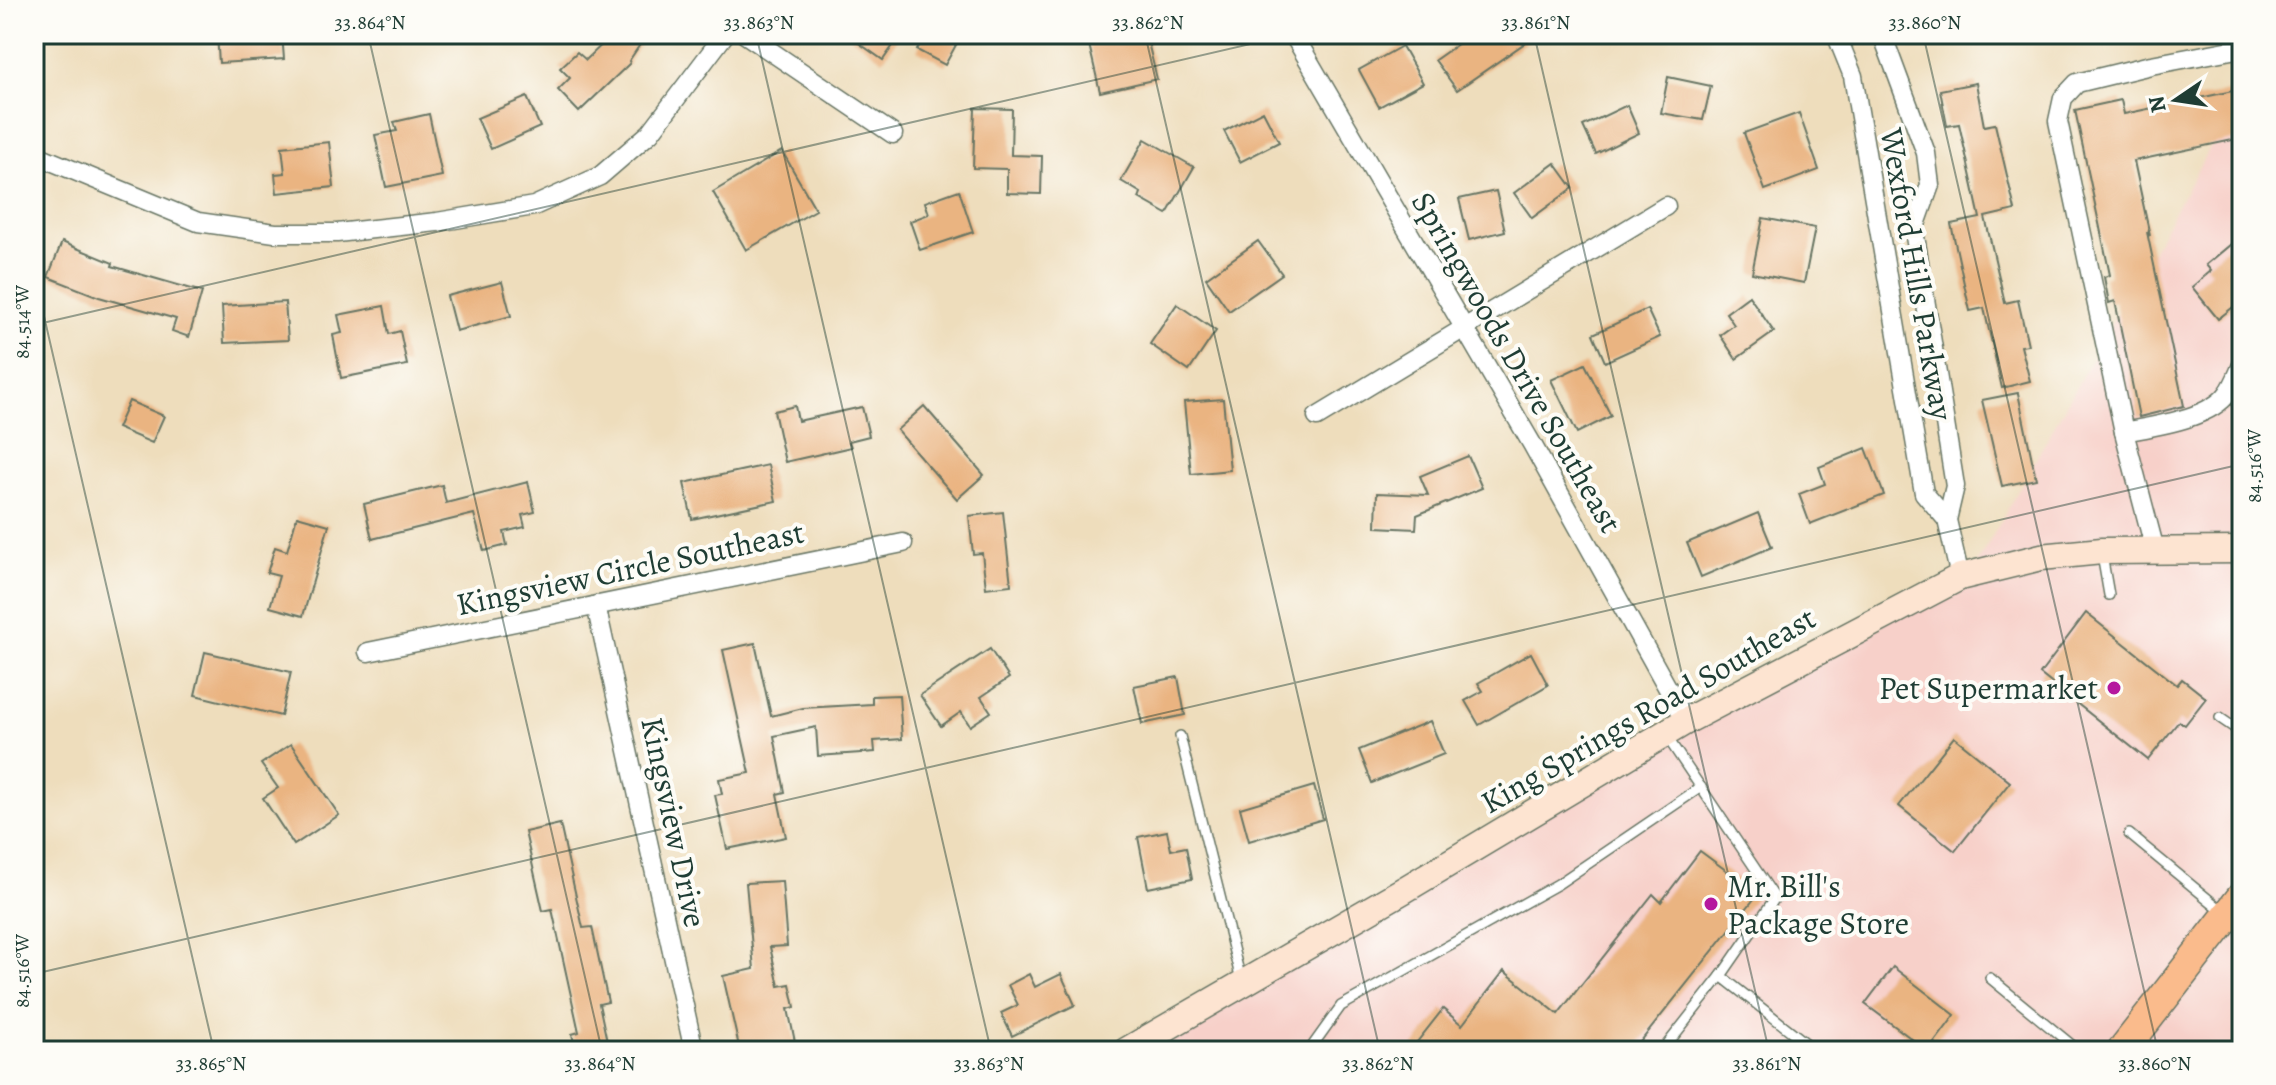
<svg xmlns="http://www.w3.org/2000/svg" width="2276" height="1085" viewBox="0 0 2276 1085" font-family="Alegreya,serif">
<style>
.built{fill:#f7d0c9}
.building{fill:#eab481}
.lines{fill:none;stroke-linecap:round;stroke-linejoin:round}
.lane-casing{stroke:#677564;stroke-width:12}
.street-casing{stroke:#677564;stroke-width:21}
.secondary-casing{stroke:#677564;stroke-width:29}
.primary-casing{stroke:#677564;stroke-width:33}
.lane{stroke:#fff;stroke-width:9}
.street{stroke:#fff;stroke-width:18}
.secondary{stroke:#fde4d1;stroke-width:26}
.primary{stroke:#fabb8c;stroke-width:30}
.ticks{fill:none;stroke:#1f3d34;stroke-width:2;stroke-opacity:0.45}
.poi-dot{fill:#b5179e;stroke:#fdfcf7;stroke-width:3}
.labels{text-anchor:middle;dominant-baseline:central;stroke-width:8;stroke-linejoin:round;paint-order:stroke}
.street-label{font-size:32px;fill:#1f3d34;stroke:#fdfcf7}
.poi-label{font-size:32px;fill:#1f3d34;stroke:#fdfcf7;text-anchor:end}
.neatline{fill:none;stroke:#1f3d34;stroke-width:3}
.ticks-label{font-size:20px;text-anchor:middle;fill:#1f3d34}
</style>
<rect width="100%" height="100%" fill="#fdfcf7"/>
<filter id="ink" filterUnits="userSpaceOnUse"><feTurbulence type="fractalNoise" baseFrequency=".0125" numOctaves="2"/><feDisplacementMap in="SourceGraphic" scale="16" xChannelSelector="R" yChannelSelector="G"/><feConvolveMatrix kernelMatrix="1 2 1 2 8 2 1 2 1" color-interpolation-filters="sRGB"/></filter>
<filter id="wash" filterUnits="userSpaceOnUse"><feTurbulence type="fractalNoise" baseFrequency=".006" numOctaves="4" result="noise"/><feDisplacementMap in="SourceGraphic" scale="32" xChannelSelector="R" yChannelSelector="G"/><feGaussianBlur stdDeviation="1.8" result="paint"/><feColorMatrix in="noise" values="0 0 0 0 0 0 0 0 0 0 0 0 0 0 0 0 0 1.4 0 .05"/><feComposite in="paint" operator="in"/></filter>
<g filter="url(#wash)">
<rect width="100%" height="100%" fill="#eeddbc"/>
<path class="built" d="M2242,90V1051H1148L1680,734L1972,573Z"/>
<g id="blocks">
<g class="building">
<path d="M282,34L284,59L219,63L217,35Z"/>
<path d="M613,34H647L629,61L630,63L579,112L558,90L570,78L560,68L577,52L586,60Z"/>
<path d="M846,34H901L883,60Z"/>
<path d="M925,34H962L945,65L917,50Z"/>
<path d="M1113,34H1146L1157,79L1100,92L1088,40Z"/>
<path d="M1472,34H1538L1457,90L1435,60Z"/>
<path d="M1402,46L1423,83L1379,107L1359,70Z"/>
<path d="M1668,77L1711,86L1703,120L1661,113Z"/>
<path d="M1976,83L1984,126L1995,124L2015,210L1985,217L2005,303L2018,300L2028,345L2021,346L2030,381L2002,388L1984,308L1970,311L1951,224L1980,218L1959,124L1947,126L1940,90Z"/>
<path d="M2242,89V138L2134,161L2150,236L2147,232L2184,406L2139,417L2115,301L2109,303L2104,277L2110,275L2075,110L2121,100L2124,114Z"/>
<path d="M527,97L540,127L491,149L477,118Z"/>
<path d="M1627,105L1639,133L1596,154L1583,126Z"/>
<path d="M975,108L1012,109L1011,155L1042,156L1041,194L1007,193V169L973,168Z"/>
<path d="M1263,111L1279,142L1240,162L1224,131Z"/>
<path d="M1799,113L1819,170L1765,190L1744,133Z"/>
<path d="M429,114L442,176L386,187L375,135L397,131L394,122Z"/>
<path d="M1145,139L1194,167L1167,214L1139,198L1141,193L1121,181Z"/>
<path d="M329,142L334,187L277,193L275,174L285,173L282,147Z"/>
<path d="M782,151L816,210L746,250L713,192Z"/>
<path d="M1555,163L1573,188L1532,218L1514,193Z"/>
<path d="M959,190L973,232L920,250L910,221L929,214L925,202Z"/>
<path d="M1496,191L1505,231L1469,240L1459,199Z"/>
<path d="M1763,218L1815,228L1804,283L1752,273Z"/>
<path d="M2242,235V300L2218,319L2192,287L2211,271L2206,265Z"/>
<path d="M1258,241L1282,274L1229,311L1206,278Z"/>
<path d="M62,242L113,263L112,266L202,292L189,337L172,331L176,319L99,297L48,277Z"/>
<path d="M502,282L511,316L456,331L447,296Z"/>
<path d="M1749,296L1774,332L1736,359L1720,335L1734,325L1726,313Z"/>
<path d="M285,302L288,340L224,343L222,306Z"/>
<path d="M1177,304L1216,331L1189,371L1150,344Z"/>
<path d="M384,306L389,334L400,331L407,365L341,378L333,335L342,333L338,315Z"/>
<path d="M1647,309L1660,337L1605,362L1593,334Z"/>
<path d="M1585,364L1611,416L1577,433L1551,380Z"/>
<path d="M2018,393L2036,479L2002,486L1982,400Z"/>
<path d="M1223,399L1230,470L1191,474L1184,402Z"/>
<path d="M129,401L164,416L152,443L117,428Z"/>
<path d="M795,406L798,421L862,407L869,436L849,441L851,447L785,462L774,411Z"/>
<path d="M924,406L984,475L957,499L897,430Z"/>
<path d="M1866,448L1884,495L1810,524L1799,494L1825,484L1819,467Z"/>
<path d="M1468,456L1482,488L1417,515L1416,529L1376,527L1377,493L1428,495L1420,476Z"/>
<path d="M768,465L776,501L692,519L684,483Z"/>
<path d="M528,482L535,512L522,515L525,527L504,532L507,545L484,551L474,514L372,539L364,504L442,485L446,503Z"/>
<path d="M1003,512L1011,585L986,588L982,553L973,554L969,516Z"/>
<path d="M1758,513L1772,547L1701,577L1687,543Z"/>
<path d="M297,516L329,525L303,616L270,607L279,576L267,573L275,547L287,551Z"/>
<path d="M2086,613L2177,685L2182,679L2206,698L2185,725L2179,721L2148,760L2040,674Z"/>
<path d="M755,643L771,716L803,708L872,704V696L899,695L902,739L874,741L875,752L818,756L816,727L774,736L785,792L777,794L786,837L727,849L715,795L722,794L719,779L750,773L723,650Z"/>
<path d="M990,649L1009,678L981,697L991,712L970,726L961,712L941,726L920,695Z"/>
<path d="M205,652L291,672L281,716L195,695Z"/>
<path d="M1531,653L1548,685L1479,725L1465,701L1483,691L1478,683Z"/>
<path d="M1178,677L1185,715L1142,724L1134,686Z"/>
<path d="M1430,721L1444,754L1372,783L1359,750Z"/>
<path d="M1954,737L2010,782L1955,851L1899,806Z"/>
<path d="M291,744L339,815L294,845L263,798L278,788L261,764Z"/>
<path d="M1314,786L1323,819L1249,841L1240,808Z"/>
<path d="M560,824L583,928L592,927L608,1002L599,1004L609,1051H576L572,1034L579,1032L552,909L543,911L525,832Z"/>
<path d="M1167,831L1171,850L1186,847L1192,879L1148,888L1138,837Z"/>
<path d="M1700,851L1758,894L1633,1051H1410L1443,1009L1462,1025L1504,971L1558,1014L1653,894L1661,902Z"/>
<path d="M782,881L787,946L770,947L779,986L790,984L795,1007L788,1009L797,1051H740L723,976L754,969L746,883Z"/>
<path d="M1893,967L1955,1015L1928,1051L1865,1004Z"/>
<path d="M1029,974L1035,987L1061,974L1075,1005L1012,1036L1001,1013L1018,1005L1008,985Z"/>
</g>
</g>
</g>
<g filter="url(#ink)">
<use href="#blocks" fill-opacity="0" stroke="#677564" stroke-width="2"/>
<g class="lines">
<defs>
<g id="lane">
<path d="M2102,555L2109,595"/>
<path d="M2220,718L2242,733"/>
<path d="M1180,736L1241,980"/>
<path d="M2129,834L2225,913"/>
<path d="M1721,976L1816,1051"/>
<path d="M1990,978L2079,1051"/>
<path d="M1313,1051V1045L1341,1006L1558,884L1701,787"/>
<path d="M1662,1051L1721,976L1775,898L1667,737"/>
</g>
<g id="street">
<path d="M745,34L893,134"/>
<path d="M1293,34L1532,444L1686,721"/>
<path d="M1836,34L1853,76L1924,493L1947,520"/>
<path d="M1882,34L1926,153L1930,185L1914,230L1955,486L1947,520L1960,577"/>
<path d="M34,154L198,222L275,233H337L437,222L534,206L600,176L650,133L725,34"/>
<path d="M1317,417L1666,206"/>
<path d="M2124,432C2153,426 2210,419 2228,393C2234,385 2238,374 2242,365"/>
<path d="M2155,550L2124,432L2058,121L2063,98L2077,83L2151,65L2242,48"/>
<path d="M596,605L694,1051"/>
<path d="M368,652L903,543"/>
</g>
<path id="secondary" d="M1126,1051L1404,890L1686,721L1960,577L2041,557L2102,551L2242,550"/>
<path id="primary" d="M2122,1051L2242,897"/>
</defs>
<use href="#lane" class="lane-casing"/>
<use href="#street" class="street-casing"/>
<use href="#secondary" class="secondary-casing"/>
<use href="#primary" class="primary-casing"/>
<use href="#lane" class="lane"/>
<use href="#street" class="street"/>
<use href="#secondary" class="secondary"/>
<use href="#primary" class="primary"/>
</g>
</g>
<path class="ticks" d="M368,34L602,1051M756,34L991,1051M1145,34L1380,1051M1534,34L1769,1051M1923,34L2158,1051M34,273L214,1051M34,325L1294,34M34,974L2242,464"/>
<g class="poi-dot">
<circle cx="2114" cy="688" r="8"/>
<circle cx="1711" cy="904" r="8"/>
</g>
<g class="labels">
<g class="street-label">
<text transform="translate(1917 274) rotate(80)">Wexford Hills Parkway</text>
<text transform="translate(1517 362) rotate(60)">Springwoods Drive Southeast</text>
<text transform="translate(630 568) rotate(-12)">Kingsview Circle Southeast</text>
<text transform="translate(1648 710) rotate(-30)">King Springs Road Southeast</text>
<text transform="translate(674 822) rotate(78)">Kingsview Drive</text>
</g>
<g class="poi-label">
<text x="2098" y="688">Pet Supermarket</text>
<text x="1727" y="886" text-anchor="start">Mr. Bill's<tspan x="1727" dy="37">Package Store</tspan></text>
</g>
</g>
<rect width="2276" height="1085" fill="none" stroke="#fdfcf7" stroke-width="88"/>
<g transform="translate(2176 100) rotate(257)" stroke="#fdfcf7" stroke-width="6" paint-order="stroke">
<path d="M0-6L14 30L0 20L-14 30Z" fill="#1f3d34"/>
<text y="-12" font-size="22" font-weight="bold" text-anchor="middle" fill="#1f3d34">N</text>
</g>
<rect x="44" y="44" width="2188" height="997" class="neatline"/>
<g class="ticks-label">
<text x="370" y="29">33.864°N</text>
<text x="759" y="29">33.863°N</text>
<text x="1148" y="29">33.862°N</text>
<text x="1536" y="29">33.861°N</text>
<text x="1925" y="29">33.860°N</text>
<text transform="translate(22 322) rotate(-90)" y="7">84.514°W</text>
<text transform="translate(2254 466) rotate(-90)" y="7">84.516°W</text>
<text transform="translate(22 971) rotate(-90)" y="7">84.516°W</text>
<text x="211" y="1070">33.865°N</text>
<text x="600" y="1070">33.864°N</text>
<text x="989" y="1070">33.863°N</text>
<text x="1378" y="1070">33.862°N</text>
<text x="1767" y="1070">33.861°N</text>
<text x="2155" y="1070">33.860°N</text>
</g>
</svg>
